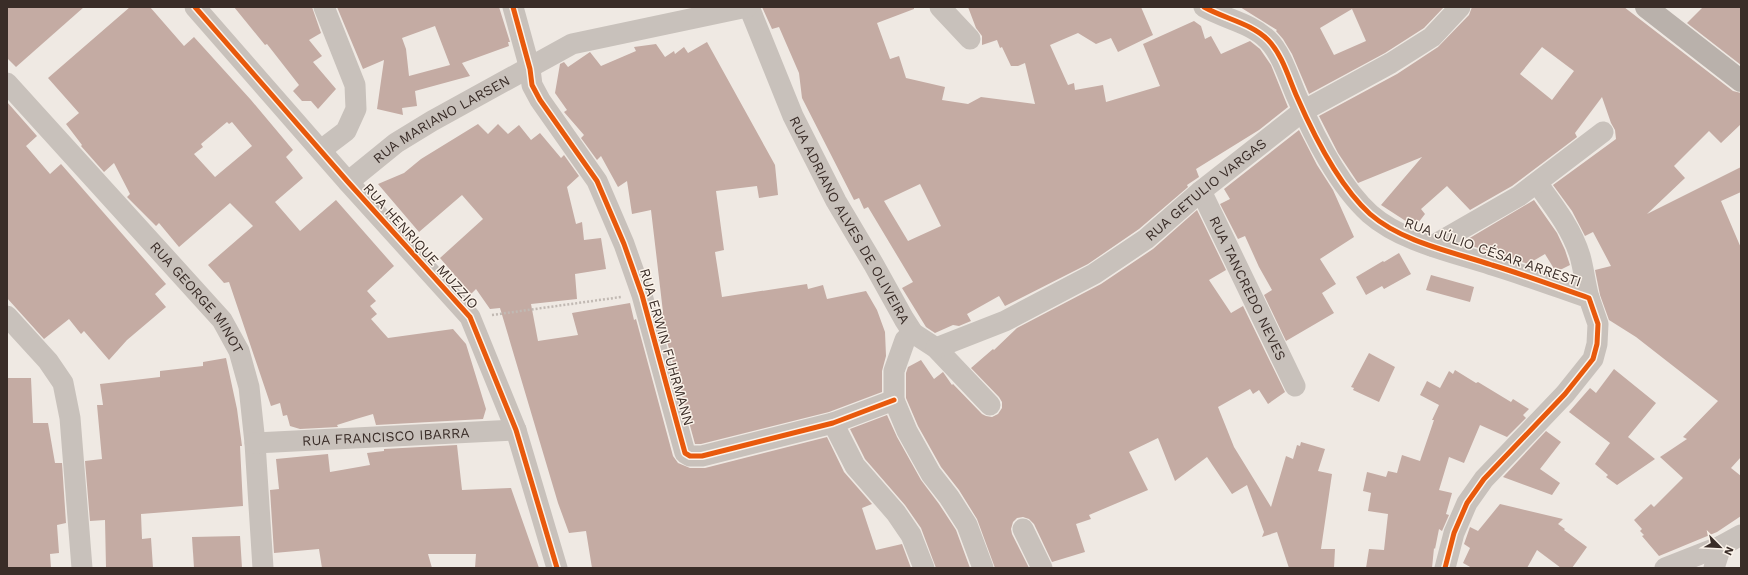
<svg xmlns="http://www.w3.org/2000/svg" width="1748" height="575" viewBox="0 0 1748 575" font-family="'Work Sans',sans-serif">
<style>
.building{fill:#c4aba3;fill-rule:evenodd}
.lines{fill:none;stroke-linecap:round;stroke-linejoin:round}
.path{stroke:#c1b9b3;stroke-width:2.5;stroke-dasharray:2 2;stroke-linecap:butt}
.minor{stroke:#c8c1bb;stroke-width:21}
.secondary{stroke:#b9b1ab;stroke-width:22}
.cycleway-casing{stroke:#fbf3ea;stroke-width:8}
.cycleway{stroke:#e8590c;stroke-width:5}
.labels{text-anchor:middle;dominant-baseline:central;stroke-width:3;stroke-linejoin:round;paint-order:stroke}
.street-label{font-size:14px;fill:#3a2d28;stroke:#fbf3ea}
</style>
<rect width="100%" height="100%" fill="#efe9e3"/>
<g class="building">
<path d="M7,7H84L16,67L7,58Z"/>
<path d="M130,7H150L184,46L194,37L251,100L293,150L286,157L303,178L275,202L300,231L336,200L394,266L367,291L376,301L370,306L377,314L371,319L388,338L453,329L466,344L486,409L483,419L376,425L373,414L356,419L337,425L338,427L300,429L290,426L287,415L283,416L280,403L271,406L229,282L224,283L208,265L253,226L230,203L179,247L159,223L156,226L127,197L130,194L114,163L104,172L81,146L82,145L66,124L79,113L48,78ZM227,122L229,124L232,122L252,146L215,177L194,154L203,147L201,144Z"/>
<path d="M234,7H312L321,33L309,40L322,56L313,62L336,89L318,109L311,101H302L293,91L299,85L267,44L265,45Z"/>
<path d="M337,7H499L510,42H508L509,46L462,63L470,76L415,91L417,106L402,108L403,115L377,109L384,60L363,69ZM435,26L450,65L409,76L406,49L402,38Z"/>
<path d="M762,7H914V9L877,23L890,59L899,56L906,78L945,87L942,100L968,104L981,97L1035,104L1025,63L1018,66H1011L1002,47L1000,48L997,40L982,45V36L976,28L968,7H1141L1153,35L1118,52L1111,38L1096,44L1078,33L1050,45L1068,85L1074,83L1075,90L1103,85L1106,102L1160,86L1143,44L1194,21L1201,26L1205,39L1211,36L1221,54L1250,41L1260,49L1271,65L1288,107L1259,130L1196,169L1199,177L1187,185L1188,187L1139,229L1088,264L1005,306L999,296L967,314L971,321L959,326L953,325L935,333L926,327L902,288L913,282L868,207L864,209L859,198L854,200L802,98L799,73L779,27L772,29ZM920,184L941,226L908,241L884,201Z"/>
<path d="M1240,7H1444L1424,28L1385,53L1309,94L1292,54L1283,39L1276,31L1277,30ZM1352,9L1366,41L1334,55L1320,28Z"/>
<path d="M1472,7H1624L1733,91L1741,93V124L1721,143L1709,131L1674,166L1685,178L1647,214L1741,167V192L1721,201L1741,248V457L1731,468L1741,476V516L1717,532L1659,556L1642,536L1644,535L1640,531L1642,529L1634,520L1651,504L1654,507L1683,478L1660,457L1687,439L1683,437L1718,401L1636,337L1609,320L1600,295L1595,270L1611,266L1593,232L1585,236L1572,211L1553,185L1616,139L1615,130L1611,123L1602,97L1575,133L1577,137L1512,186L1470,210L1447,186L1421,209L1425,214L1415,227L1381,205L1422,157L1358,183L1338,153L1319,116L1397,74L1438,47L1469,15ZM1542,47L1574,71L1552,100L1520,74Z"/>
<path d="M1703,7H1741V65L1687,23Z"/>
<path d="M707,42L775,165L778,195L759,198L757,186L716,191L724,250L715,252L722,297L807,284L808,289L823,285L827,299L866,291L877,310L885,332L886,356L882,371V392L829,412L701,444H695L659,312H663L651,210L632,214L627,181L618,187L601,156L597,160L581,138L584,135L564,112L567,110L555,93L560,64L564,62L568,67L590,52L601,66L636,51L634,47L656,44L665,57L674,51L675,54L684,47L688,53Z"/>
<path d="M7,102L37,136L26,146L50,174L61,164L166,284L155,294L166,307L127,340L109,360L84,331L81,334L69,319L44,339L7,298Z"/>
<path d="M478,124L488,134L498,124L508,134L519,125L531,140L540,133L561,158L564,155L579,176L567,187L576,224L582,222L584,240L601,238L606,269L575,274L577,299L531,304L538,341L578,335L572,313L630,303L634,320L636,319L673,456L678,463L690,468H705L827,437L844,472L872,504L862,508L876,550L902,544L911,568H592L586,531L569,533L558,503L500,308L490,309L476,289L471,294L440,258L483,219L462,195L419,232L378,184L404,173L421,159Z"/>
<path d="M1299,130L1317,165L1333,190L1354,237L1320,259L1336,284L1322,293L1334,313L1286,341L1264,295L1272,290L1259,267L1245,236L1238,239L1220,204L1230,199L1224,189Z"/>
<path d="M1534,200L1557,233L1565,250L1570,265L1556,272L1545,254L1528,264L1472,246L1468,239Z"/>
<path d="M1197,210L1226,270L1209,280L1231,313L1243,306L1285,392L1268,404L1259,390L1253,394L1250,389L1218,407L1234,447L1271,507L1286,456L1293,459L1297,445L1300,446L1301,442L1325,449L1318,471L1332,474L1321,549H1335L1334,568H1289L1277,532L1262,537L1264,532L1247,485L1232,494L1207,457L1175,481L1158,438L1129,452L1148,490L1089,515L1091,519L1076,524L1085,552L1052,562L1034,524L1029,519L1023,517L1017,518L1013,522L1011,529L1012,534L1029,568H995L977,519L959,490L941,467L918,426L906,398V373L908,367L921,360L934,379L943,372L952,385L953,384L982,414L986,416L992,417L998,414L1002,408V402L999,397L971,368L993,349L994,350L1017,328L1101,284L1153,249Z"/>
<path d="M1399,253L1411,274L1384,289L1382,286L1366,295L1356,277L1383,261L1384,262Z"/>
<path d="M1431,275L1474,287L1470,302L1426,290Z"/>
<path d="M1369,353L1395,367L1379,402L1353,390L1354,388L1351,387Z"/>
<path d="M226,358L237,409L242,446H240L243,506L141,514L142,539L151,538L153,568H106L105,520L90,521L85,461L102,459L97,405H103L100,384L160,377V371L203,366V362Z"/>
<path d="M1614,369L1656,403L1628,437L1655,459L1617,485L1606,477L1608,475L1595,464L1610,443L1569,412L1590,388L1596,393Z"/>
<path d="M1455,370L1476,383L1478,382L1511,402L1513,399L1529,409L1523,415L1526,418L1507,437L1480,425L1464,463L1449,457L1439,490L1452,493L1446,514L1449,515L1442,531L1439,529L1435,549L1434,548L1432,568H1366L1369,549L1384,550L1388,514L1368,511L1371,493L1363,491L1367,472L1386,477L1388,471L1397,473L1402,455L1420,461L1434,420H1432L1439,405L1420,395L1427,381L1440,388L1449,371L1453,374Z"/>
<path d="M7,378H31L33,423H48L55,463H62L66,523L57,525L59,553L50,554L51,568H8Z"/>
<path d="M887,415L897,437L921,480L939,504L956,530L970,568H936L921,528L905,505L865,459L850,429Z"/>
<path d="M1546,431L1561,442L1540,469L1560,483L1552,495L1503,477Z"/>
<path d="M457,445L462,490L511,488L539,568H475L476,554H428L432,568H322L319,549L274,553L270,490L279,489L276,459L328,454L330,472L370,465L367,453L384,451V449Z"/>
<path d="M1500,504L1563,519L1558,524L1565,529L1564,530L1587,547L1572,568H1561L1537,550L1527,568H1472L1463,563L1470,548L1464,544L1470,527L1478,531Z"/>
<path d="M240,536L242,568H194L192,537Z"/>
</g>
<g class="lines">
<path class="path" d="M492,315L621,297"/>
<g class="minor">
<path d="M195,7L348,182L470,317L516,430L557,568"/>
<path d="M513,7L530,69L532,85L540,100L597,181L624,244L642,295L685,453L690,456H702L833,423L894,400"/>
<path id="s1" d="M749,7L793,116L836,201L874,265L904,319L913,333L936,348L990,405"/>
<path d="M940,7L970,39"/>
<path d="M1204,7C1225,19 1251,23 1268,40C1282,54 1289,79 1297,97C1314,136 1338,185 1370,214C1402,242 1453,252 1492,265C1525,275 1557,287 1589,298L1598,324L1597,344L1593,359L1565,394L1484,479L1467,503L1454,533L1445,568"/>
<path id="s2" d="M7,83L222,320L239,351L249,387L255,443L263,568"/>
<path d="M321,150L346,131L356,109L355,85L324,7"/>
<path id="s3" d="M348,182L396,143L432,121L572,44L747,7"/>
<path d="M1537,183C1553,205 1572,229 1580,256C1584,270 1585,284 1589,298"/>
<path id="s4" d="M1201,191L1295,386"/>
<path d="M1432,246L1519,196L1603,132"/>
<path d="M7,316L48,361L63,383L70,418L82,568"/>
<path d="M913,333L905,340L894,371V400L907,431L931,474L949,497L967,525L983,568"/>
<path id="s5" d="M936,348L1005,321L1094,274L1146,239L1201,191L1303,111L1391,63L1432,37L1460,7"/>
<path d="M833,423L855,466L896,513L911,535L924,568"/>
<path id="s6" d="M255,443L516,430"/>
<path d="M1023,529L1042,568"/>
<path d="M1665,568L1721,546L1741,535"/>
<path d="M1714,568L1721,546"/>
</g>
<path class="secondary" d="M1646,7L1741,81"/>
<defs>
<g id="cycleway">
<path d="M195,7L348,182L470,317L516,430L557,568"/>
<path d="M513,7L530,69L532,85L540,100L597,181L624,244L642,295L685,453L690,456H702L833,423L894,400"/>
<path d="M1204,7C1225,19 1251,23 1268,40C1282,54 1289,79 1297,97C1314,136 1338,185 1370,214C1402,242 1453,252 1492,265C1525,275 1557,287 1589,298L1598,324L1597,344L1593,359L1565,394L1484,479L1467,503L1454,533L1445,568"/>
</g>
</defs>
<use href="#cycleway" class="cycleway-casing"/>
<use href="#cycleway" class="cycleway"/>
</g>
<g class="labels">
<g class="street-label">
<text stroke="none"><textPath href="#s3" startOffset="113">RUA MARIANO LARSEN</textPath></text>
<text stroke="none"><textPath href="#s5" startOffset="315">RUA GETULIO VARGAS</textPath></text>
<text stroke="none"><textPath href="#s1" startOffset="236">RUA ADRIANO ALVES DE OLIVEIRA</textPath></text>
<text transform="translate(421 246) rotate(48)">RUA HENRIQUE MUZZIO</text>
<text transform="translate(1493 252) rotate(19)">RUA JÚLIO CÉSAR ARRESTI</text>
<text stroke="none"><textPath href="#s4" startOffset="108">RUA TANCREDO NEVES</textPath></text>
<text stroke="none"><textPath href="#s2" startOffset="287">RUA GEORGE MINOT</textPath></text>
<text transform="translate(667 347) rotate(74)">RUA ERWIN FUHRMANN</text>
<text stroke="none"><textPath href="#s6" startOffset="131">RUA FRANCISCO IBARRA</textPath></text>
</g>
</g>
<rect width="1748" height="575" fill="none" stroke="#3a2d28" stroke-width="16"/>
<g transform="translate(1720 547) rotate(114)" stroke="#fbf3ea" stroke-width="3" paint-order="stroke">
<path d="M0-3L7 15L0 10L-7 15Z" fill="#3a2d28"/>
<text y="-6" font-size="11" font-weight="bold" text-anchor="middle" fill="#3a2d28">N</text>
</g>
</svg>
